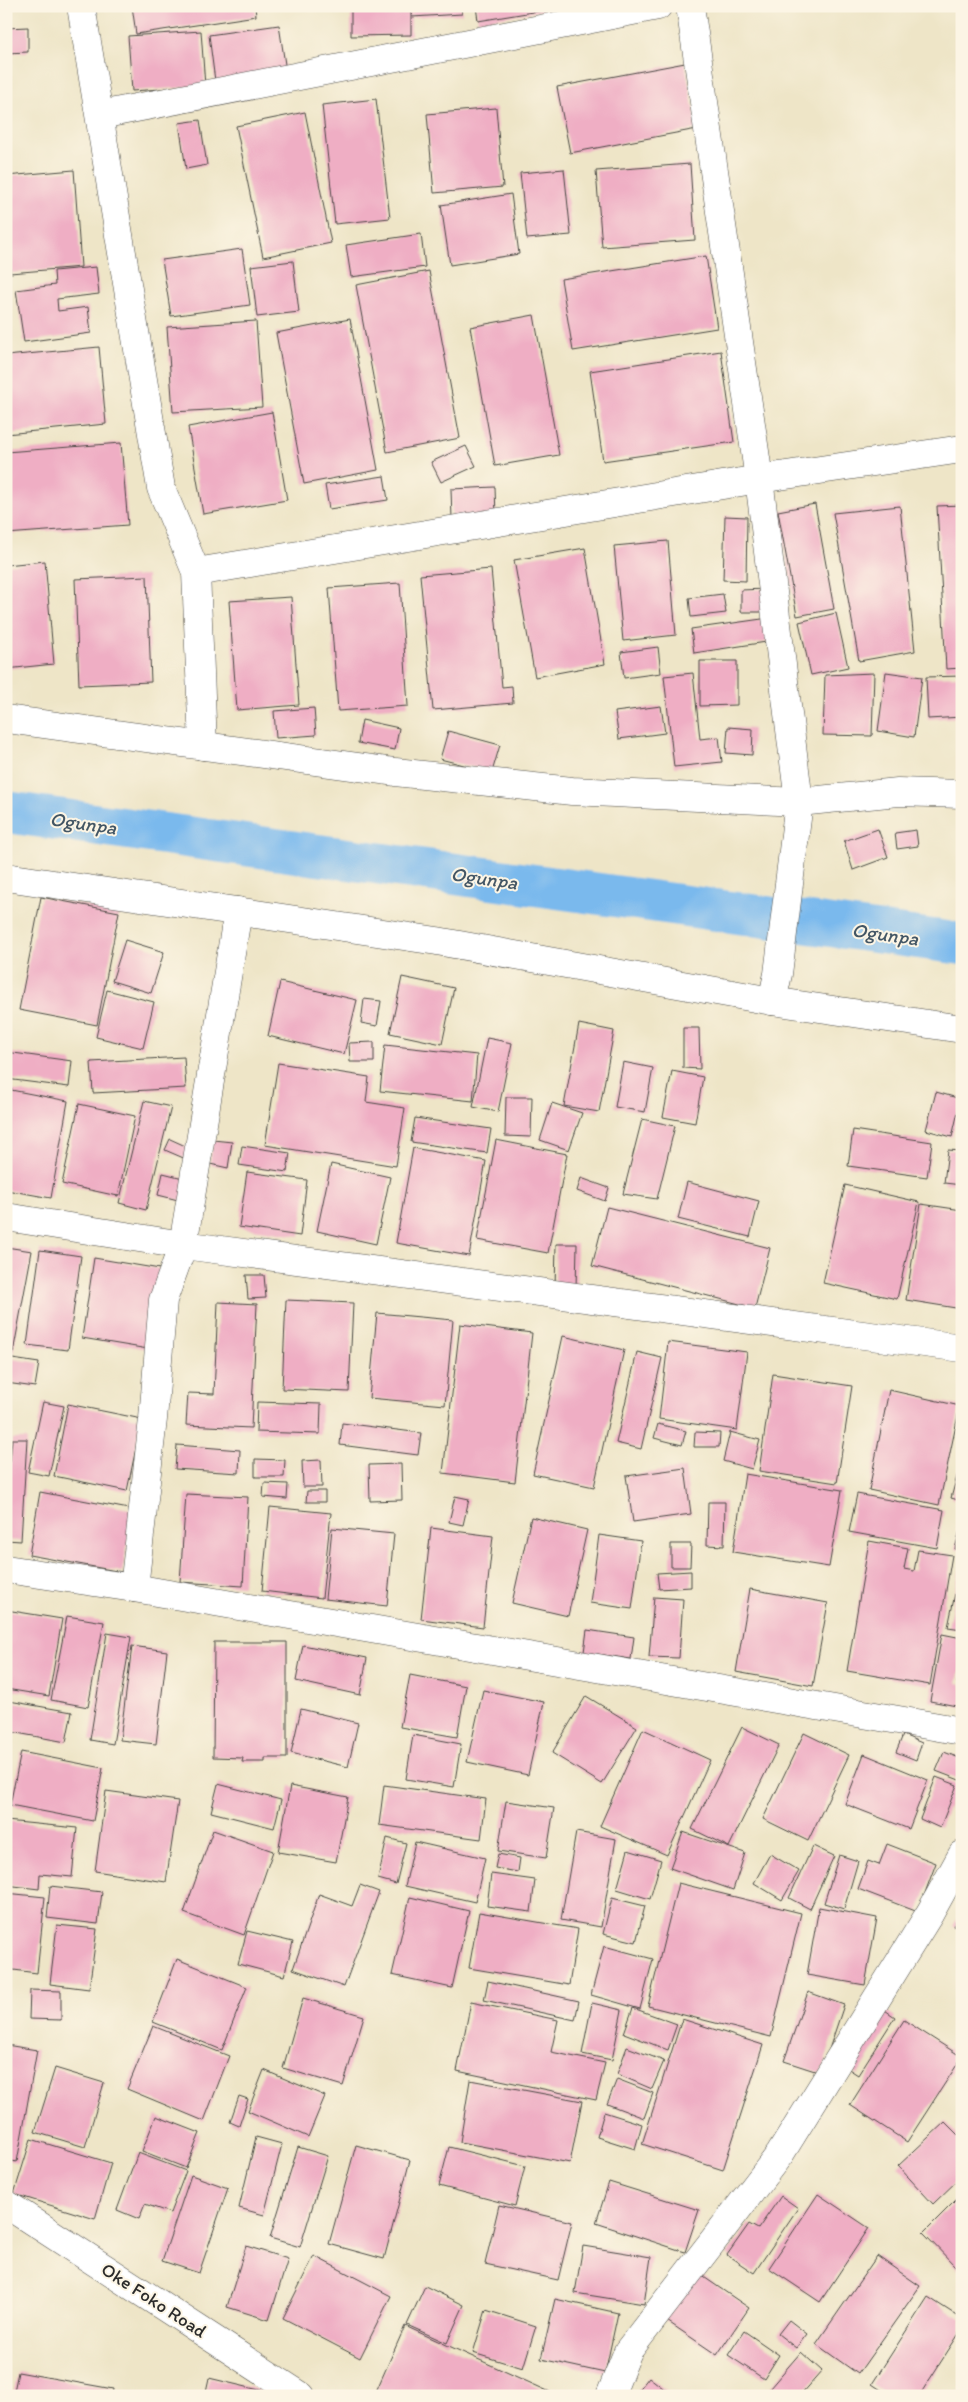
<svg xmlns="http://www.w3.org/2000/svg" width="968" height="2402" viewBox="0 0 968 2402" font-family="Itim,sans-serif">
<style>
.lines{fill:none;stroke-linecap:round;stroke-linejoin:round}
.canal{stroke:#7ab9ed;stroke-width:42}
.building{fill:#efaec4}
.minor-casing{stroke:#484742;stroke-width:29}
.tertiary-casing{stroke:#484742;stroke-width:29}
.minor{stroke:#fff;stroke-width:28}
.tertiary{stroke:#fff;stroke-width:28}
.labels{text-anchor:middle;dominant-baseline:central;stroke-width:4;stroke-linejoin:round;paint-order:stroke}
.street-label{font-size:19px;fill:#2b2b2b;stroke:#fcf5e5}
.water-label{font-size:20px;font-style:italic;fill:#435665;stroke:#fcf5e5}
</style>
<rect width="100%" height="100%" fill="#fcf5e5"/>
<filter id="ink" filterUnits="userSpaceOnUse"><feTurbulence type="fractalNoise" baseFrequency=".02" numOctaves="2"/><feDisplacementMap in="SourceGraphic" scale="10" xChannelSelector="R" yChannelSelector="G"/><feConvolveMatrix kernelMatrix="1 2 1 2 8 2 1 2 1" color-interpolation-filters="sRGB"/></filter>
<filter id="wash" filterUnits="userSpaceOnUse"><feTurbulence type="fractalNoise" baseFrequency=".0096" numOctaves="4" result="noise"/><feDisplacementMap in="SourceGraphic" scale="20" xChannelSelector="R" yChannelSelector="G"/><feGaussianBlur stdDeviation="1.12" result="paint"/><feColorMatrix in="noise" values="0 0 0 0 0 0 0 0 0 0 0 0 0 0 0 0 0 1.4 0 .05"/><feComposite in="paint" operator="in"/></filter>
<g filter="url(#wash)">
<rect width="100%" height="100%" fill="#eee5c7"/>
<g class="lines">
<path class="canal" d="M6,812L962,944"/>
</g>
<g id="blocks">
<g class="building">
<path d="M132,6H255L256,16L136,34Z"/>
<path d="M351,6H411V35L351,36Z"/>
<path d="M411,6H461L462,14L412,17Z"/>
<path d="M476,6H563V7L478,21Z"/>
<path d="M279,25L286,71L215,81L209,35Z"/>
<path d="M28,27V52L6,53V28Z"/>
<path d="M201,31L205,86L132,91L128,36Z"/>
<path d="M685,63L697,129L570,153L557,87Z"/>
<path d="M376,99L390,218L335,224L322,105Z"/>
<path d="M496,108L503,187L434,193L427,114Z"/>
<path d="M305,112L331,243L263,257L236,126Z"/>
<path d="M200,120L207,165L186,169L179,123Z"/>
<path d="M690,164L695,240L602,247L596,171Z"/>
<path d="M564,169L571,235L527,239L520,173Z"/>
<path d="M74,170L81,267L10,273L6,217V176Z"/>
<path d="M511,194L519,254L450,265L441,205Z"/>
<path d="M421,234L425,267L351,277L346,245Z"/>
<path d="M242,249L250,305L171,316L162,260Z"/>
<path d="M706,256L717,328L573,351L561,279Z"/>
<path d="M293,261L299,312L257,317L251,266Z"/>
<path d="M96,267L99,294L57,299L58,311L88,307L91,333L24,342L16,290L55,285L54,271Z"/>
<path d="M429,271L460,438L387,452L356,285Z"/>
<path d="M534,315L559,455L495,466L470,327Z"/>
<path d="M350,319L378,470L304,484L276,333Z"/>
<path d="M256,321L262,407L173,412L167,327Z"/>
<path d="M99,347L106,424L6,434V356Z"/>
<path d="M721,351L734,442L603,461L590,371Z"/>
<path d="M272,412L287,500L203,514L188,427Z"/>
<path d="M121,443L128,525L6,534V452Z"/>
<path d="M466,446L476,466L441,482L431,462Z"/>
<path d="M384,476L388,500L329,509L325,485Z"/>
<path d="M495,487L496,517L452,519L451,489Z"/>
<path d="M815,504L834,609L797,616L778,511Z"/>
<path d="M962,505V668L946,669L937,506Z"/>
<path d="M900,506L915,651L859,661L833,513Z"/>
<path d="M725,516L747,517L746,581L723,580Z"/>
<path d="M668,541L676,635L623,641L614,546Z"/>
<path d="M585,548L605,664L535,677L514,560Z"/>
<path d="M45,561L54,664L6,669V565Z"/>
<path d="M491,569L502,687L512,686L513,703L433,710L420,575Z"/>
<path d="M147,576L151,682L79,685L75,579Z"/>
<path d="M400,583L408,706L338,711L329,588Z"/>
<path d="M766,589V612H741V590Z"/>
<path d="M723,594L726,613L691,617L689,598Z"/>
<path d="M291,597L299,705L237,710L229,601Z"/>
<path d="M836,613L848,667L811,675L799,622Z"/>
<path d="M769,618L773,641L694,653L691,629Z"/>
<path d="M658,647L661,673L624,678L621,652Z"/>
<path d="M700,661H737V705L700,706Z"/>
<path d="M886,672L922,677L914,737L878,731Z"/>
<path d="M693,673L700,739L719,737L722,762L674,767L664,676Z"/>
<path d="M874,673L872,736L823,735L825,675Z"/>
<path d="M962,676V717L928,719L926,677Z"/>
<path d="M661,706L665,733L619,739L615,712Z"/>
<path d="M314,708L316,735L276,738L274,711Z"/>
<path d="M362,720L399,728L395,750L358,743Z"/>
<path d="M728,727L753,729L752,755L726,753Z"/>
<path d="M448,731L500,745L492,772L440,759Z"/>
<path d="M878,829L888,857L853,870L844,841Z"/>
<path d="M916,830L918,846L897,849L895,833Z"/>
<path d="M41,897L119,912L97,1025L19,1010Z"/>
<path d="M125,940L164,952L151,993L112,981Z"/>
<path d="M402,977L454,988L442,1044L390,1033Z"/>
<path d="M280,982L357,1000L344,1054L268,1036Z"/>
<path d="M107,990L154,1002L143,1048L96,1037Z"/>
<path d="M364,999L381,1001L377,1026L361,1023Z"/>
<path d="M579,1024L614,1031L599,1112L564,1106Z"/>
<path d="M683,1028H699L700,1069L683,1068Z"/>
<path d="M487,1038L512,1043L498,1112L473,1107Z"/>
<path d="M374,1042V1062H350L349,1043Z"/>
<path d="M385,1045L477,1055L473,1101L380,1091Z"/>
<path d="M6,1052L72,1061L69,1087L6,1079Z"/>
<path d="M184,1057L186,1088L93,1093L91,1062Z"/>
<path d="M623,1062L653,1068L645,1112L615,1107Z"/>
<path d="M278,1063L369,1077L366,1102L405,1108L396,1166L265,1145Z"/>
<path d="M672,1071L703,1077L695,1123L663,1117Z"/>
<path d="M6,1089L68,1101L51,1198L6,1190Z"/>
<path d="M936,1092L961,1099L952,1137L926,1130Z"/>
<path d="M506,1097H532L531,1137L505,1136Z"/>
<path d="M144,1101L171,1107L146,1210L119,1203Z"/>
<path d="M552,1103L582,1113L569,1150L540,1140Z"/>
<path d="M79,1104L135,1116L118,1196L62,1184Z"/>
<path d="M415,1118L491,1129L487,1153L411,1142Z"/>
<path d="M642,1119L675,1126L657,1199L623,1194Z"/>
<path d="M853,1130L932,1142L927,1177L848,1166Z"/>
<path d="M170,1139L192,1149L188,1160L165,1150Z"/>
<path d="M213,1140L232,1142L228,1168L210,1164Z"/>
<path d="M496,1140L567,1154L548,1253L477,1240Z"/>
<path d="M242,1146L290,1153L287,1172L239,1165Z"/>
<path d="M413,1148L486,1161L469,1256L396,1243Z"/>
<path d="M948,1150L962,1151V1185L944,1183Z"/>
<path d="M331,1164L390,1177L376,1244L317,1231Z"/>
<path d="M247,1172L307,1180L300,1236L239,1227Z"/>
<path d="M163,1173L187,1179L182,1201L158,1195Z"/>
<path d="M581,1178L609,1188L605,1201L577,1191Z"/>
<path d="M687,1182L759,1201L750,1237L678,1219Z"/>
<path d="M845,1185L919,1202L897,1299L823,1283Z"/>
<path d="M921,1204L962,1210V1309L906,1300Z"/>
<path d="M607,1207L770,1248L755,1308L592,1266Z"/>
<path d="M556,1244H577L576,1289L555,1288Z"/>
<path d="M6,1247L32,1251L13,1353L6,1352Z"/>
<path d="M40,1250L81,1256L68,1350L27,1345Z"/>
<path d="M94,1258L160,1269L148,1349L82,1338Z"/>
<path d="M246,1275H264L266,1298L248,1299Z"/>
<path d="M286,1300L353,1303L349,1392L282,1389Z"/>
<path d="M218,1302L257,1304L251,1428L186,1425L188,1393L214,1394Z"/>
<path d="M377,1313L453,1320L445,1405L369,1398Z"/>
<path d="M460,1324L532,1333L515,1482L443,1473Z"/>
<path d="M563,1336L624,1350L594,1487L533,1474Z"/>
<path d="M668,1342L747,1352L737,1430L659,1419Z"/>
<path d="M637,1352L662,1358L641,1449L616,1443Z"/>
<path d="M6,1358L39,1363L35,1387L6,1383Z"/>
<path d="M773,1374L852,1386L837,1483L759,1471Z"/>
<path d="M889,1390L960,1406L939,1505L869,1490Z"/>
<path d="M43,1402L64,1406L49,1476L28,1472Z"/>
<path d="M257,1402L321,1404L320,1434L256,1432Z"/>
<path d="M68,1404L142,1419L127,1491L54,1476Z"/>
<path d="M342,1423L421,1433L418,1455L340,1445Z"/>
<path d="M658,1424L686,1431L682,1445L654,1438Z"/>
<path d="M695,1432L720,1433L719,1447H694Z"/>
<path d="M730,1432L760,1440L752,1469L723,1461Z"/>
<path d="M12,1439H27L21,1541L6,1540V1462H10Z"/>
<path d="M177,1445L240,1450L239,1473L175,1469Z"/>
<path d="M255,1459L285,1460L284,1477H255Z"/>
<path d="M321,1460L322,1487H303L302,1461Z"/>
<path d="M961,1462H962V1501L951,1498Z"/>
<path d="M401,1464L402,1500L370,1501L369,1465Z"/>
<path d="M685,1468L691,1514L633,1522L626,1476Z"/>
<path d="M745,1474L842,1490L829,1567L733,1552Z"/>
<path d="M264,1483L288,1484L287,1499L263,1497Z"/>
<path d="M307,1491H325V1502H306Z"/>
<path d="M40,1492L134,1510L122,1572L29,1555Z"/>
<path d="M186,1494L248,1497L243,1586L180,1582Z"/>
<path d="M857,1494L944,1510L937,1548L849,1532Z"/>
<path d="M455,1496L469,1499L463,1525L449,1522Z"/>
<path d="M708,1502H725L724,1546L707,1545Z"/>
<path d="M270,1507L331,1513L322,1598L262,1591Z"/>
<path d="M531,1517L587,1530L568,1616L512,1603Z"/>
<path d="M961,1526H962V1550L955,1549Z"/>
<path d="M332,1528L394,1534L387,1606L325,1599Z"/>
<path d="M431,1528L493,1536L483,1627L421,1619Z"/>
<path d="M599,1535L641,1541L632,1609L590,1603Z"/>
<path d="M869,1541L908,1548L904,1569L914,1571L918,1550L952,1555L930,1685L847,1671Z"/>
<path d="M671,1544H691L690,1567H671Z"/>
<path d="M961,1565H962V1629L948,1627Z"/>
<path d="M691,1571V1587L659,1589L657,1573Z"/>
<path d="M750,1589L828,1603L813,1686L736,1672Z"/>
<path d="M654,1597L683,1599L679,1658L649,1657Z"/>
<path d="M6,1610L62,1619L49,1696L6,1689Z"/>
<path d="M67,1616L104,1622L88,1707L51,1700Z"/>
<path d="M587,1630L634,1637L631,1659L584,1652Z"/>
<path d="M107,1633L131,1637L113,1744L90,1740Z"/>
<path d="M942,1634L962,1638V1658L957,1683L962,1684V1707L930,1701Z"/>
<path d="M214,1642H287V1758H265V1762H242L243,1758L213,1757Z"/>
<path d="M303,1645L367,1658L360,1695L296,1681Z"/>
<path d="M132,1646L167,1651L156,1744L120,1740Z"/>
<path d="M410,1675L466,1686L457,1737L400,1727Z"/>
<path d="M483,1690L544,1702L528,1775L467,1762Z"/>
<path d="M586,1696L637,1727L602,1784L552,1753Z"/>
<path d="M9,1701L72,1712L66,1742L6,1731Z"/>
<path d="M301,1709L358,1723L348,1767L291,1753Z"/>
<path d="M742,1727L779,1745L729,1847L692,1829Z"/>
<path d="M643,1729L710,1760L667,1855L600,1826Z"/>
<path d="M804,1733L849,1755L808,1841L763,1819Z"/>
<path d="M413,1735L461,1744L454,1787L406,1779Z"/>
<path d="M903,1735L922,1743L916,1760L896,1752Z"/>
<path d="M21,1752L103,1768L93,1821L10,1805Z"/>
<path d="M944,1752L962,1759V1781L936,1771Z"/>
<path d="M864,1754L928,1780L909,1829L845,1804Z"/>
<path d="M936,1777L957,1785L940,1828L920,1819Z"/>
<path d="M218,1784L281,1800L274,1828L211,1812Z"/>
<path d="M384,1785L486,1799L481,1839L379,1825Z"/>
<path d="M290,1786L348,1797L336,1862L278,1852Z"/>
<path d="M106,1791L178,1801L166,1882L95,1871Z"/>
<path d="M506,1801L554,1808L546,1858L498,1851Z"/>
<path d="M6,1821L77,1828L72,1877L40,1874L39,1889L6,1885Z"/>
<path d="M213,1830L273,1851L244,1935L184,1913Z"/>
<path d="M576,1832L616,1839L601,1927L561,1920Z"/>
<path d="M683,1832L745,1853L733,1890L670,1868Z"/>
<path d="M387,1838L406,1843L396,1884L378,1879Z"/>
<path d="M415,1842L485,1858L475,1902L405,1886Z"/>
<path d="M887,1844L936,1863L918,1912L858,1889L868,1861L879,1865Z"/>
<path d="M813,1846L834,1856L810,1909L789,1898Z"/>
<path d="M628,1850L661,1860L650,1899L617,1889Z"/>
<path d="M498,1854L520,1858L518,1872L495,1868Z"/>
<path d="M770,1854L799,1871L782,1900L754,1883Z"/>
<path d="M839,1855L858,1861L844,1909L824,1903Z"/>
<path d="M491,1874L535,1880L531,1912L487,1906Z"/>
<path d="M678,1883L801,1913L771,2037L648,2006Z"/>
<path d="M360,1885L379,1892L344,1987L293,1969L319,1894L352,1906Z"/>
<path d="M50,1886L102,1892L98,1924L47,1918Z"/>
<path d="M6,1893L45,1897L37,1973L6,1969Z"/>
<path d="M410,1897L469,1911L452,1988L392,1975Z"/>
<path d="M612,1898L645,1906L636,1942L603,1934Z"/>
<path d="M819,1907L877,1918L865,1985L807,1975Z"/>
<path d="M479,1912L578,1929L569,1985L469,1968Z"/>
<path d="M962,1912V1931L953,1926Z"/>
<path d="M57,1925L97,1929L89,1989L50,1984Z"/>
<path d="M247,1931L293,1942L284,1976L238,1964Z"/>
<path d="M604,1946L653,1959L640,2009L591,1995Z"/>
<path d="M177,1959L247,1987L222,2050L153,2022Z"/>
<path d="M488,1981L579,2001L575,2020L484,2000Z"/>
<path d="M30,1990L61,1991V2020L29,2019Z"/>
<path d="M808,1992L844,2005L821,2073L784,2061Z"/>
<path d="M303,1998L364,2016L343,2086L283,2068Z"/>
<path d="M471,2002L558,2020L551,2052L605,2063L596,2100L457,2071Z"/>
<path d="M592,2003L622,2010L612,2060L582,2054Z"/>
<path d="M879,2006L895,2017L858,2075L841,2064Z"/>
<path d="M633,2008L677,2024L668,2050L624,2033Z"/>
<path d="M682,2019L763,2045L723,2170L642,2144Z"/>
<path d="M904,2020L962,2057L907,2142L850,2105Z"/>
<path d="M153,2026L229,2056L204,2121L127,2089Z"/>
<path d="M6,2045L37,2050L17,2162L6,2160Z"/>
<path d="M627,2047L664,2061L652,2089L617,2074Z"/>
<path d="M55,2068L104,2083L85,2147L35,2132Z"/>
<path d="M264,2070L325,2096L308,2137L248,2111Z"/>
<path d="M617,2079L653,2093L644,2118L607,2104Z"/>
<path d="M470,2080L582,2101L570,2163L460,2142Z"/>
<path d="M239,2096L248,2099L239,2126L230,2122Z"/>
<path d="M604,2112L642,2124L635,2149L597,2137Z"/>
<path d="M156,2116L200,2133L186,2168L142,2151Z"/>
<path d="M945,2122L962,2139V2176L933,2204L898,2166Z"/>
<path d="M256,2137L282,2144L264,2215L239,2208Z"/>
<path d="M31,2139L111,2163L95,2219L14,2194Z"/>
<path d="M356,2145L410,2160L384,2259L329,2244Z"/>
<path d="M298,2147L328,2156L300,2247L270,2238Z"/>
<path d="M449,2147L525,2166L515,2206L439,2186Z"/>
<path d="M138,2153L186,2171L170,2213L145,2204L139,2219L117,2210Z"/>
<path d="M191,2175L228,2188L199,2273L162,2261Z"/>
<path d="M609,2182L699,2210L685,2252L596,2223Z"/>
<path d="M818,2194L869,2228L820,2302L769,2268Z"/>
<path d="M962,2194V2265L958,2269L923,2233Z"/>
<path d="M781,2196L798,2208L754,2273L727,2255L749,2224L758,2229Z"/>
<path d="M499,2205L572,2222L558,2280L485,2264Z"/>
<path d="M246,2246L288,2259L269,2320L227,2307Z"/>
<path d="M583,2246L651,2257L644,2304L575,2293Z"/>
<path d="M314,2256L391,2296L360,2358L283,2318Z"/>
<path d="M877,2256L920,2286L858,2374L816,2344Z"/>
<path d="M695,2271L749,2308L717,2355L664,2319Z"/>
<path d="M425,2286L464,2305L447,2343L407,2325Z"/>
<path d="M928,2297L962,2319V2329L919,2396H890L872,2384Z"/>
<path d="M555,2299L618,2313L605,2373L541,2359Z"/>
<path d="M486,2310L536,2326L523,2368L473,2353Z"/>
<path d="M789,2320L807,2334L796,2348L778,2334Z"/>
<path d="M405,2326L550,2392L548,2396H374Z"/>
<path d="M744,2331L779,2355L764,2379L728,2355Z"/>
<path d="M801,2352L822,2371L800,2396H763Z"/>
<path d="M18,2372L113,2389L112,2396H13Z"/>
<path d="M649,2377L673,2396H634Z"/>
<path d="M209,2378L280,2395L279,2396H205Z"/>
</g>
</g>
</g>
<g filter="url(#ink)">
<use href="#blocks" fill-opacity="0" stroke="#484742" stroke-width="1"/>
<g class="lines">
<defs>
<g id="minor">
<path d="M81,6L161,488L196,572L759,479L962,449"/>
<path d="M690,6L759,479L799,802L778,974L772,1001"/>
<path d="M100,115L658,6"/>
<path d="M196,572L203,746"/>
<path d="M6,719L395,772L572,791L799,802L898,792L962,794"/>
<path d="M6,877L437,941L772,1001L962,1029"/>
<path d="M6,1217L183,1245L962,1348"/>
<path d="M6,1569L134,1588L962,1731"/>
<path d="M134,1588L153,1419L163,1300L183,1245L238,911"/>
<path d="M610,2396L628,2351L780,2154L930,1913L962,1855"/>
</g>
<path id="tertiary" d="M6,2204L301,2396"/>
</defs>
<use href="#minor" class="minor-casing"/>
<use href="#tertiary" class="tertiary-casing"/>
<use href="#minor" class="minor"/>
<use href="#tertiary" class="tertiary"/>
</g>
</g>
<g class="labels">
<g class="street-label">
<text transform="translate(154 2300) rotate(33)">Oke Foko Road</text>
</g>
<g class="water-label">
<text transform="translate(83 823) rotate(8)">Ogunpa</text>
<text transform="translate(484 878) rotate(8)">Ogunpa</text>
<text transform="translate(885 934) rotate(8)">Ogunpa</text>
</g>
</g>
<rect width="968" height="2402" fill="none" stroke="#fcf5e5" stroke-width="25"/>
</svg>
